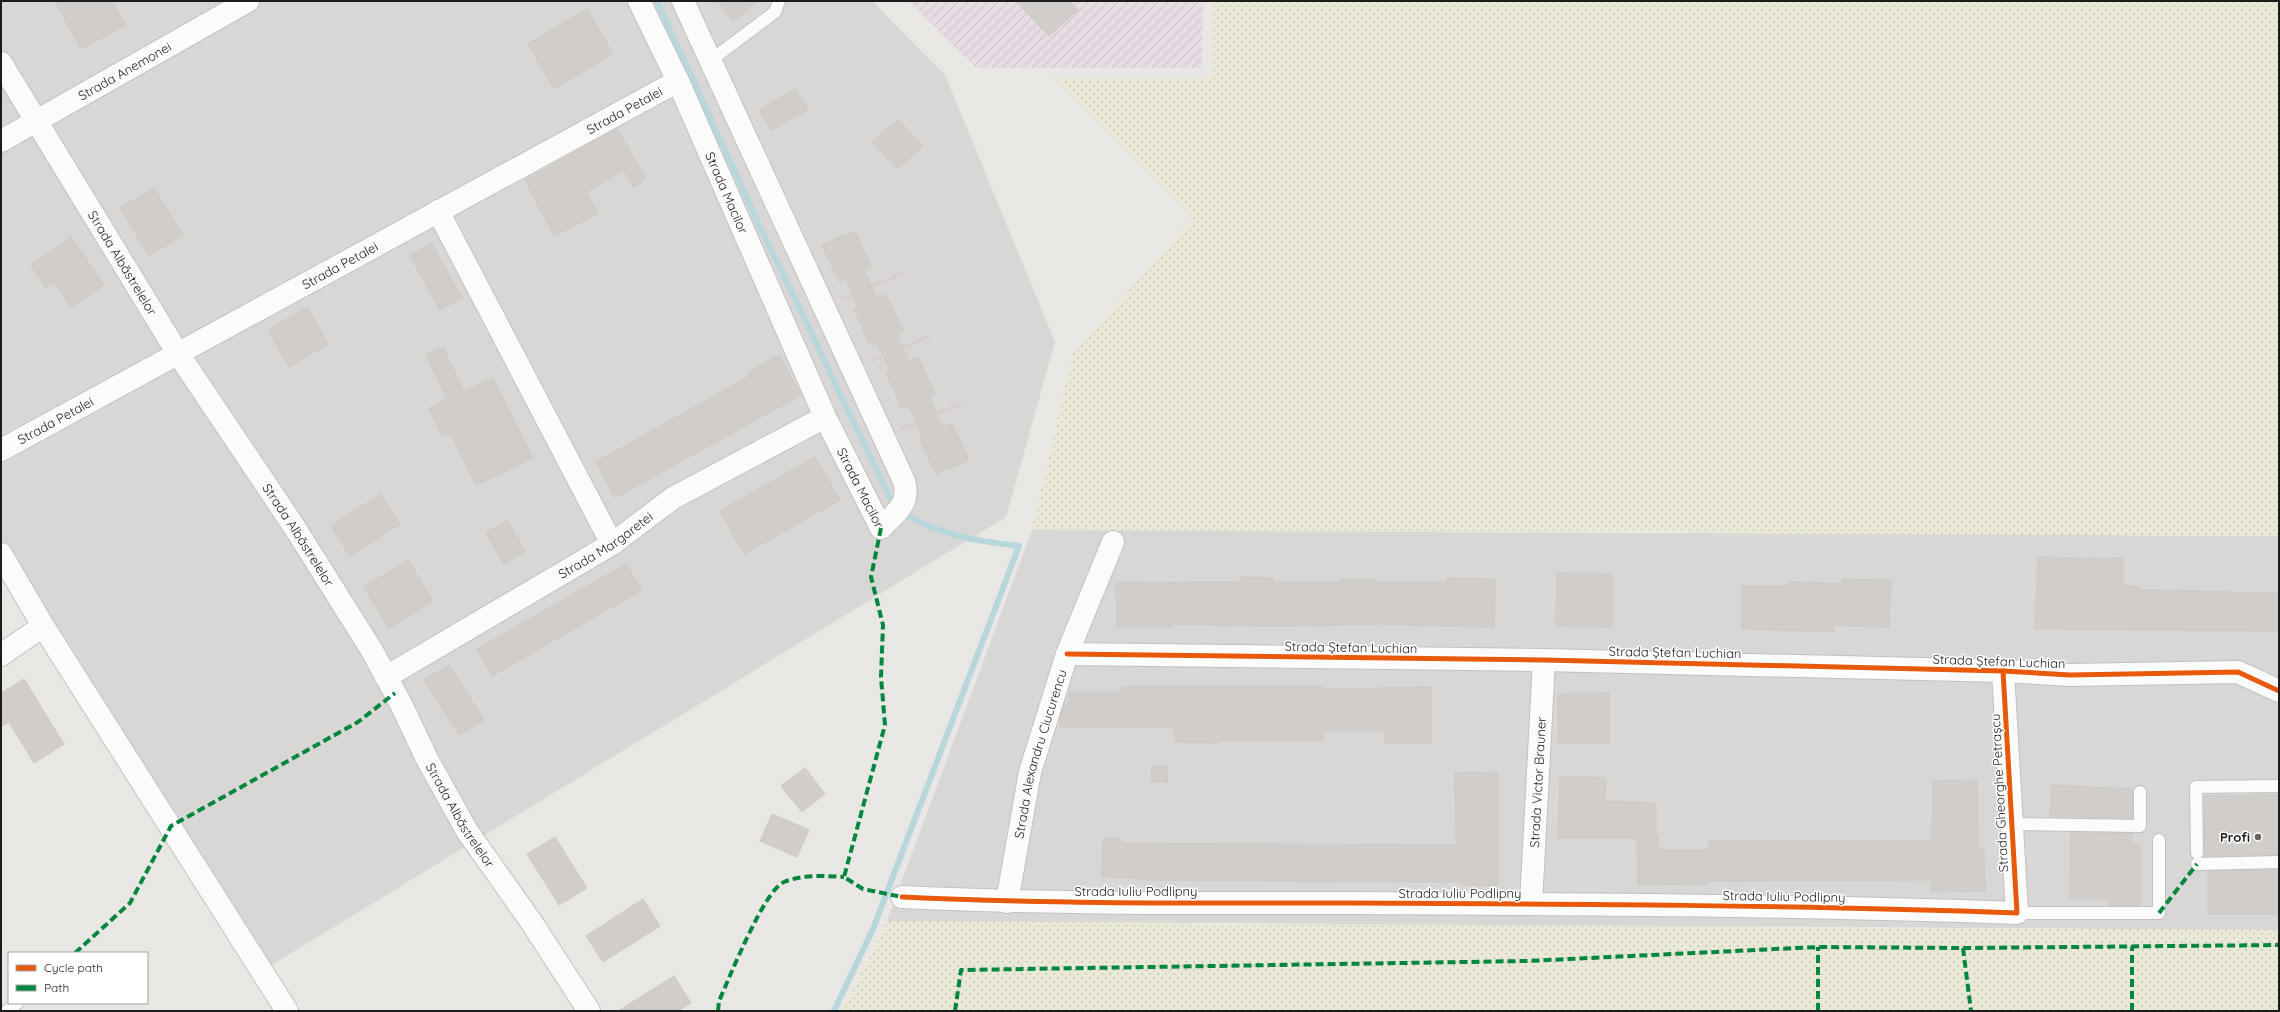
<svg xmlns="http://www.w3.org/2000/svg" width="2280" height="1012" viewBox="0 0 2280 1012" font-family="Quicksand,sans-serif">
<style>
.residential{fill:#d8d7d5}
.industrial{fill:url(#industrial-furrows)}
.farmland{fill:url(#farmland-dots)}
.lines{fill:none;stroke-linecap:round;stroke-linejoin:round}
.stream{stroke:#b7d7dd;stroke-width:6}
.building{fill:#d0cdcb;stroke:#cdc9c5}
.service-casing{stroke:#c2c1c0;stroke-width:14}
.minor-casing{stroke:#c2c1c0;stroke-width:24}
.path{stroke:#d5c6c4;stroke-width:2.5;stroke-dasharray:2 2;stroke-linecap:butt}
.service{stroke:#fcfbfb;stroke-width:12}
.minor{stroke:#fcfbfb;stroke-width:22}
.quiet{stroke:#00873e;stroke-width:4;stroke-dasharray:8 4;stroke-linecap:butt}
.cycleway-casing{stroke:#fff;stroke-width:8}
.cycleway{stroke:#e8590c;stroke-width:5}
.poi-dot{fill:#636261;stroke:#fff;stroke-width:1.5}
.labels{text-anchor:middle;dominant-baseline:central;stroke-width:3;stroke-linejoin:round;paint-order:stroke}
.street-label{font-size:13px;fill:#1b1b1b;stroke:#fff}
.poi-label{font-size:13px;font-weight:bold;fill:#1b1b1b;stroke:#fff;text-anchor:end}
</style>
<defs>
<pattern id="industrial-furrows" width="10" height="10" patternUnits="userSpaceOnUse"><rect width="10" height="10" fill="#e7dce3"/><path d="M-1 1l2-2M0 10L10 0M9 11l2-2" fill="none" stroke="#c6bcc2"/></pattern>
<pattern id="farmland-dots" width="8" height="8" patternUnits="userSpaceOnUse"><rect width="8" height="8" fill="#eae9d7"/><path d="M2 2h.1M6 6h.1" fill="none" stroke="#c8c7b8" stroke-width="1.8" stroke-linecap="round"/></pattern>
</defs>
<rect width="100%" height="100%" fill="#e9e7e4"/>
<g class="residential">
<path d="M1,1H872L945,75L1055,342L1006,517L252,977L1,543Z"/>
<path d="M1032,530L2279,536V930L887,921Z"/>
</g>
<path class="industrial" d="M908,1H1203L1202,68H976Z"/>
<g class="farmland">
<path d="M1212,1H2279V536L1032,530L1073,354L1194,218L1054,78H1211Z"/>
<path d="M887,921L2279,930V1011H842Z"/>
</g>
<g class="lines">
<g class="stream">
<path d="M657,1L749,203L890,498"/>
<path d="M834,1011L873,929L1019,546C978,541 944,536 908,516"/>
</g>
</g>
<g class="building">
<path d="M55,1H112L125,25L81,49Z"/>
<path d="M717,1H758L733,21Z"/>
<path d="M1016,1H1069L1078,10L1049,36Z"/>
<path d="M587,9L613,54L554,89L528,44Z"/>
<path d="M796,89L808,110L771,130L759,110Z"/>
<path d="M898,119L923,146L897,169L872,142Z"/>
<path d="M617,129L646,179L634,187L624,170L586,192L598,213L554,236L525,180Z"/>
<path d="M154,188L183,235L149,256L120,208Z"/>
<path d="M855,231L871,267L864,270L877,299L886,294L903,331L897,334L909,362L918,357L935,394L929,397L943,427L952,423L969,460L936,474L919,438L923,436L909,406L902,409L886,372L890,370L877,343L870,345L854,309L858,307L846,279L839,282L822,245Z"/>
<path d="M71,237L104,285L71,308L54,282L46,288L31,265Z"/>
<path d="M431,243L462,298L440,310L410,256Z"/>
<path d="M307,307L328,344L289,367L268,330Z"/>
<path d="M443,347L464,392L493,378L533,458L476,485L451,433L442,437L429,408L447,399L426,355Z"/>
<path d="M779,355L801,395L615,498L596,462L750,376L748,372Z"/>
<path d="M815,457L840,500L744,554L720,511Z"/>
<path d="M381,494L400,524L350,556L331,526Z"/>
<path d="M507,520L525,551L504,564L486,533Z"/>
<path d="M2038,557L2092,559L2123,558V586H2140V590L2279,593V631L2035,629Z"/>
<path d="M408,560L433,601L389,628L364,587Z"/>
<path d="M626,564L642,590L492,676L477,649Z"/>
<path d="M1557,573L1612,574V627L1556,626Z"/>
<path d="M1240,577L1273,578V582H1339V579H1376V583H1447V578L1495,579L1494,627L1382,624L1272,626L1171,624V627H1117L1116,583L1240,582Z"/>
<path d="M1842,579L1891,580L1889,627L1834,625V632L1742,629V586H1790V582L1842,584Z"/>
<path d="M449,665L484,720L459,735L424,680Z"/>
<path d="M24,679L64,744L34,763L9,722L1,726V693Z"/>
<path d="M1122,687H1323V689L1431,687V743H1385V731H1324V741H1218V743L1175,742V728H1060V718L1064,704H1069V692H1122Z"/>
<path d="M1609,693V744H1558V694Z"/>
<path d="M1151,767H1167L1168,782H1152Z"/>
<path d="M805,768L825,794L802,812L781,786Z"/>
<path d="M1498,772V886L1463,885V882L1140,880V878L1102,877L1103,839H1122L1121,843L1456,845L1455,773Z"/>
<path d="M1560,776L1606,778L1605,801L1656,803V836H1658V850H1709V841L1932,840L1933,781L1977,780L1978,849H1984L1985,891L1932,892L1931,880L1709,881V884L1638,885L1637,838H1558Z"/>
<path d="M2052,785L2133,789L2132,818L2050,816Z"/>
<path d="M2279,795V855L2205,856L2204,796Z"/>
<path d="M772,814L809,830L797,857L760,841Z"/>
<path d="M2071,832L2132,833V844H2140V906H2108V899H2070Z"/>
<path d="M555,837L587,888L559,905L527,854Z"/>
<path d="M2279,870V914H2208V871Z"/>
<path d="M643,899L660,926L603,962L586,936Z"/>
<path d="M674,976L691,1003L678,1011H618Z"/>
</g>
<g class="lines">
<defs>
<g id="service">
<path d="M711,60L775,12L779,1"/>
<path d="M2013,824L2140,826V792"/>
<path d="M2197,853L2196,787L2279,786"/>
<path d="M2197,864L2279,862"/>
<path d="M2017,913H2159V840"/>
<path d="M7,1011L17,1003"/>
</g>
<g id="minor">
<path id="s1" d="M639,1L678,81L825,417L881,528C895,513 911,504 904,481L683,1"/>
<path id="s2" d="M1,63L177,352L295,528L371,649L401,704L427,759L467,831L530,920L589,1011"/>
<path id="s3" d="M1,141L248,1"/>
<path d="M438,211L612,544"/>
<path id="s4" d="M1,450L678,81"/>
<path d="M1,554L43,626L287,1011"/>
<path d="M1067,654L1544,660L2003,671L2070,675L2238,672L2279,691"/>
<path d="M1,655L43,626"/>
<path id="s5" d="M386,677L612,544L673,498L825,417"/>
<path d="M902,897C1052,904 1201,903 1350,903C1573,904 1795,905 2017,913L2003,671"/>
<path id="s6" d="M1007,902L1030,772L1067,654L1113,542"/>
<path id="s7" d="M1531,904L1544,660"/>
</g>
</defs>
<use href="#service" class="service-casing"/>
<use href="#minor" class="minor-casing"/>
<g class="path">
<path d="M842,299L902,273"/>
<path d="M872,361L932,335"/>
<path d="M902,429L964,402"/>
</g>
<use href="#service" class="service"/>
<use href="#minor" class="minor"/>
<g class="quiet">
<path d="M881,528L871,577L883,625L881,677L885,725L844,877L863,889L902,897"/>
<path d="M2159,913L2197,864"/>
<path d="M1963,948L1971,1011"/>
<path d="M75,953L130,903L171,826L358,722L395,693"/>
<path d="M718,1011L719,1001C729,979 764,890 784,882C804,874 824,876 844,877"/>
<path d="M955,1011L961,970L1527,961L1818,947L1963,948L2279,945"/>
<path d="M1818,1011V947"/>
<path d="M2132,1011V947"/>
</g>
<defs>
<g id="cycleway">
<path d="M1067,654L1544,660L2003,671L2070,675L2238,672L2279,691"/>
<path d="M902,897C1052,904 1201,903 1350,903C1573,904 1795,905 2017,913L2003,671"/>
</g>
</defs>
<use href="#cycleway" class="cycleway-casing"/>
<use href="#cycleway" class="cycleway"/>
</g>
<circle class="poi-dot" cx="2258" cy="837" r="4"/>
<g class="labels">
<g class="street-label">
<text stroke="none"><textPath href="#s3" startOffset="142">Strada Anemonei</textPath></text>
<text stroke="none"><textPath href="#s4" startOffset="710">Strada Petalei</textPath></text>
<text stroke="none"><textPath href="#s1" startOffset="211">Strada Macilor</textPath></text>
<text stroke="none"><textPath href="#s2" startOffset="234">Strada Albăstrelelor</textPath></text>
<text stroke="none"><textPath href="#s4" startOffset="386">Strada Petalei</textPath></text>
<text stroke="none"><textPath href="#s4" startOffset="62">Strada Petalei</textPath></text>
<text stroke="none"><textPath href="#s1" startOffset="535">Strada Macilor</textPath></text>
<text stroke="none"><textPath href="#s2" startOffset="558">Strada Albăstrelelor</textPath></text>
<text stroke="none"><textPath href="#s5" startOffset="256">Strada Margaretei</textPath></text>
<text transform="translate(1351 647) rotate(1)">Strada Ștefan Luchian</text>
<text transform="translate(1675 652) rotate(1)">Strada Ștefan Luchian</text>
<text transform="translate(1999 661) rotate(2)">Strada Ștefan Luchian</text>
<text stroke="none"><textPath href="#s6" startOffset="152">Strada Alexandru Ciucurencu</textPath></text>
<text stroke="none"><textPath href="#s7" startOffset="122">Strada Victor Brauner</textPath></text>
<text transform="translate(1999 793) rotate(-93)">Strada Gheorghe Petrașcu</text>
<text stroke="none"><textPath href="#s2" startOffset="882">Strada Albăstrelelor</textPath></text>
<text x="1136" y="891">Strada Iuliu Podlipny</text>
<text x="1460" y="893">Strada Iuliu Podlipny</text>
<text transform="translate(1784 896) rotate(1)">Strada Iuliu Podlipny</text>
</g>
<g class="poi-label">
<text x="2250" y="837">Profi</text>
</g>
</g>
<rect width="2280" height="1012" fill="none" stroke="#1b1b1b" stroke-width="4"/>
<rect x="8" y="952" width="140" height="52" fill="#ffffff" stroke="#a4a4a4"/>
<rect x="16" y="965" width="20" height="6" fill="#e8590c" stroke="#a4a4a4"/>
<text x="44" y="972" font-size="12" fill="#1b1b1b">Cycle path</text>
<rect x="16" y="985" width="20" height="6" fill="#00873e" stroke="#a4a4a4"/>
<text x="44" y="992" font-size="12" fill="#1b1b1b">Path</text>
</svg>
